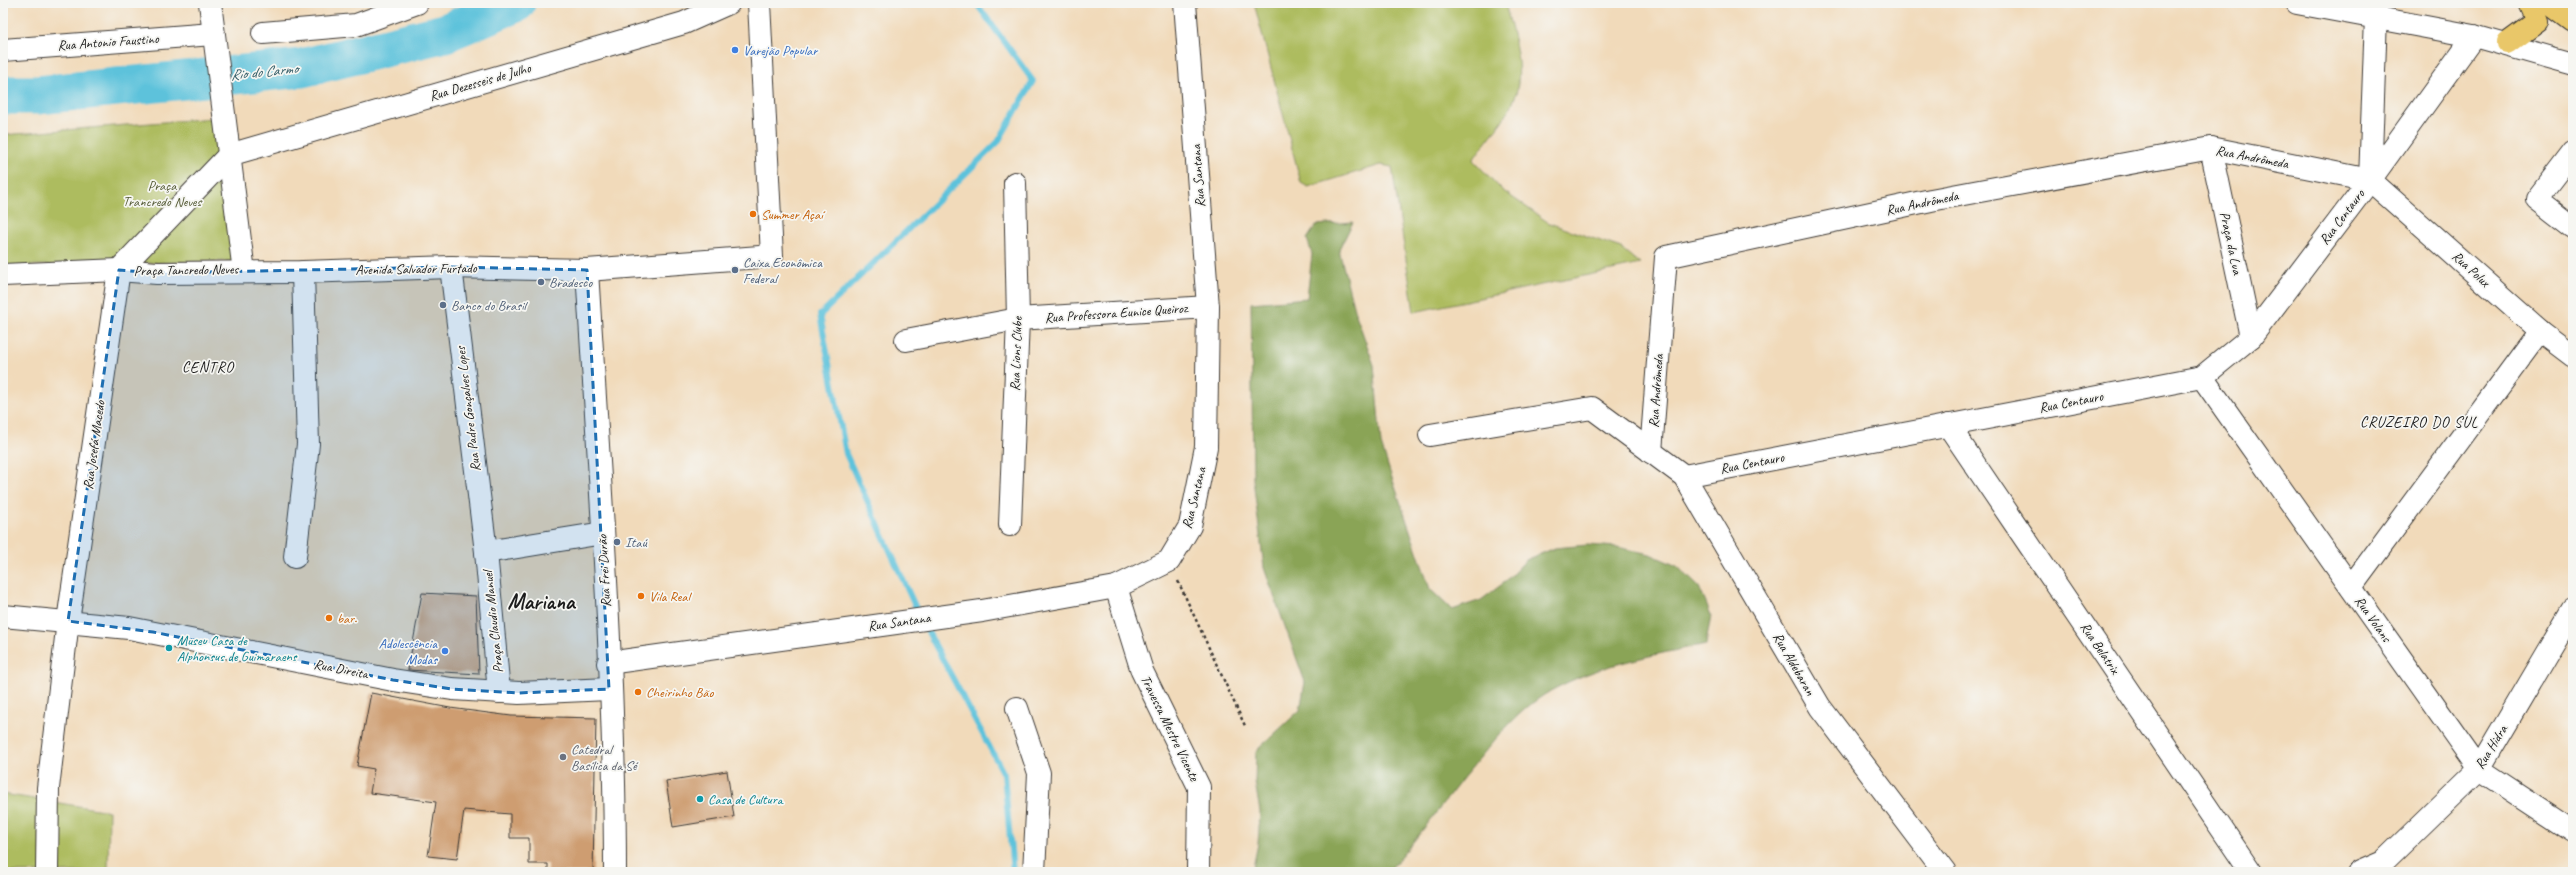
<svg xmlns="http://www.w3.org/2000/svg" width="2576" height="875" viewBox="0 0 2576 875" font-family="Caveat,sans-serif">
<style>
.green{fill:#adbc5f;stroke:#646c3e}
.forest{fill:#8aa456;stroke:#536039}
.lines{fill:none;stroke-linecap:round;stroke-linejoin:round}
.stream{stroke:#5dc2db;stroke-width:6}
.river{stroke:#5dc2db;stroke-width:39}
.building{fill:#ce9d71}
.minor-casing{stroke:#3c3834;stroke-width:24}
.major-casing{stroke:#3c3834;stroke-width:24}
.path{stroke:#3c3834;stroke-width:2.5;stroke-dasharray:3 3;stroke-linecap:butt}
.minor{stroke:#fff;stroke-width:22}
.major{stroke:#e9c769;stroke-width:22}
.marked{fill:#1f6fb2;fill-opacity:0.2;stroke:#1f6fb2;stroke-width:3;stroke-dasharray:8 5;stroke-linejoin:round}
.shop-dot{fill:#3f7fe0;stroke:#f6f6f2;stroke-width:1.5}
.food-dot{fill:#e8710a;stroke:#f6f6f2;stroke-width:1.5}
.service-dot{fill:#5c6f8a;stroke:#f6f6f2;stroke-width:1.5}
.culture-dot{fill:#0f9aa8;stroke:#f6f6f2;stroke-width:1.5}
.worship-dot{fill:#6b7280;stroke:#f6f6f2;stroke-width:1.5}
.labels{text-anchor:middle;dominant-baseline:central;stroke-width:3.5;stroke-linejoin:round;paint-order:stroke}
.street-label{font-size:14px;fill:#1c1c1c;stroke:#f6f6f2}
.shop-label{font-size:14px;fill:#366cbe;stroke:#f6f6f2;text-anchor:start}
.park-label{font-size:14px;fill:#565c37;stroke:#f6f6f2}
.food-label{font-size:14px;fill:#c56008;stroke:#f6f6f2;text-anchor:start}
.service-label{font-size:14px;fill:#4e5e75;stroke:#f6f6f2;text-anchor:start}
.culture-label{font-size:14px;fill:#0d838f;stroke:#f6f6f2;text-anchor:start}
.worship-label{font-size:14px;fill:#5b616d;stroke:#f6f6f2;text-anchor:start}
.water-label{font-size:15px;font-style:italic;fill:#365e68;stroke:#f6f6f2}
.neighbourhood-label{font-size:15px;letter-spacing:1px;fill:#1c1c1c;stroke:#f6f6f2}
.town-label{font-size:22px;font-weight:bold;fill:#1c1c1c;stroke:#f6f6f2}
</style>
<rect width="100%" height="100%" fill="#f6f6f2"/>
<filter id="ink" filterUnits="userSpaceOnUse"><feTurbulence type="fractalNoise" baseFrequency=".025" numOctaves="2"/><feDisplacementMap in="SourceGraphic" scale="8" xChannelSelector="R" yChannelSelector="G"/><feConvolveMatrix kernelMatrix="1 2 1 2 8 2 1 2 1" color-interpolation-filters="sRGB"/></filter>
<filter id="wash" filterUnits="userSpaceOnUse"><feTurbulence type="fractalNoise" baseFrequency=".012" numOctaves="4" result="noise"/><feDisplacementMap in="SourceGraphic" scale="16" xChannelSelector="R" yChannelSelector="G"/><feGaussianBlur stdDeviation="0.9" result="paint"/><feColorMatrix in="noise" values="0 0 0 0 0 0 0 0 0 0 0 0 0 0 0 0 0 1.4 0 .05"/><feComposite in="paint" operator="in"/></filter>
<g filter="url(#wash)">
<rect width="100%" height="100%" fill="#f1daba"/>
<g class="green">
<path d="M1254,3H1505C1513,37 1529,77 1509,110C1499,128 1484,143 1473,160L1502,190L1549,223L1621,248L1640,264L1414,312L1392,167L1381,165L1308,187L1301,183Z"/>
<path d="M225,117L241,261L3,266V135Z"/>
<path d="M3,794L109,811L108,872H3Z"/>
</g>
<path class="forest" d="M1353,222L1339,250L1354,309L1374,365L1381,444L1390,472L1430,589L1452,610L1481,600L1505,582L1526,560L1555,548L1587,545L1617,547L1650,554L1677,566L1699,587L1711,615L1706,644C1655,655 1605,663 1558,687C1518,707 1492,744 1464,777C1439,809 1415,841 1388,872H1252L1258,844L1260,812L1255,782L1256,751L1300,710L1305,682L1264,568L1253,479L1251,303L1307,298L1312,254L1307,239L1316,225Z"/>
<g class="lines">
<path class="stream" d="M976,3L1033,81L998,142L820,315L846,454L920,617L1004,774L1013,872"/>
<path class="river" d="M3,95H38L302,68L445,33L516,3"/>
</g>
<g id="blocks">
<g class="building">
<path d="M422,593L476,596L479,674L408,670Z"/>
<path d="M371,693L450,708L511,716L596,718L593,872H548V864H529V838H510V814L464,810L457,859L428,856L436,802L370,793L374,769L357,766Z"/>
<path d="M727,771L734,817L673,827L666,781Z"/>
</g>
</g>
</g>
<g filter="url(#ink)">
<use href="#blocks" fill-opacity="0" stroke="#3c3834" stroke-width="1"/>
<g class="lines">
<defs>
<g id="minor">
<path d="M210,3L244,272"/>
<path d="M2297,3L2474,36L2573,64"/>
<path d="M263,33L356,25L417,3"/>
<path d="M3,50L213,34"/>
<path d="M2211,148L2251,337"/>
<path d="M2573,152L2537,199L2573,227"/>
<path d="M2370,180L2540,331L2573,356"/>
<path d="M2370,180L2376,17"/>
<path d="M451,267L486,552L499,692"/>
<path d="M119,270L229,155L684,23L729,3"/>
<path d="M587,270C599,470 615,671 615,872"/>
<path d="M3,275L119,270L157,273L303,272L451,267L587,270L772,256L759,3"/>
<path d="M906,340L1018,319L1208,307"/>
<path d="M2202,377L2479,769L2573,831"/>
<path d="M1948,425L2251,872"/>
<path d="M1430,435L1592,408L1684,476L1820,707L1945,872"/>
<path d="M1651,452L1666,257L1931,200L2211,148L2370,180"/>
<path d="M1684,476L2202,377L2251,337L2370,180L2474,36"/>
<path d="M1010,525L1018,319L1015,183"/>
<path d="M486,552L603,533"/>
<path d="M295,557L308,444L303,272"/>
<path d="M1116,587L1142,671L1199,787L1198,872"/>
<path d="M2351,587L2540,331"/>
<path d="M3,616L129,628L393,680L452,689L519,693L609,689"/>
<path d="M608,663L982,611L1116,587L1169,561L1190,526L1206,447L1208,307L1185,3"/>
<path d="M1017,708L1039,773L1034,872"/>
<path d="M47,872L48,788L68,621L119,270"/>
<path d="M2360,872L2383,862L2479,769L2573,610"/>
</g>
<g id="major">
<path d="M2550,3L2573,20"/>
<path d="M2508,43L2538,21L2530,3"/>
</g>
</defs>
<use href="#minor" class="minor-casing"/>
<use href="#major" class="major-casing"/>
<path class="path" d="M1178,581L1246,728"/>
<use href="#minor" class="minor"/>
<use href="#major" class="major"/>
</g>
</g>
<path class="marked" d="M451,267L587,270L609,689L519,693L452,689L393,680L153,632L68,621L119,270L157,273Z"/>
<g class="shop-dot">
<circle cx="735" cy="50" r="4"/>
<circle cx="445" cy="651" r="4"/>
</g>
<g class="food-dot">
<circle cx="753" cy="214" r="4"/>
<circle cx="641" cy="596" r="4"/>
<circle cx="329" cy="618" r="4"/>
<circle cx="638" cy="692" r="4"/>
</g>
<g class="service-dot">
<circle cx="735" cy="270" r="4"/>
<circle cx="541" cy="282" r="4"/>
<circle cx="443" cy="305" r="4"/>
<circle cx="617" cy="542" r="4"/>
</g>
<g class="culture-dot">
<circle cx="169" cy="648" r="4"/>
<circle cx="700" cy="799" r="4"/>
</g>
<circle class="worship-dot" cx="563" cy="757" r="4"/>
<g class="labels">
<g class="street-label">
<text transform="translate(108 42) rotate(-4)">Rua Antonio Faustino</text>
<text transform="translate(480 82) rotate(-16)">Rua Dezesseis de Julho</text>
<text transform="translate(2252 157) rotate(11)">Rua Andrômeda</text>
<text transform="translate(1198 176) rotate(-94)">Rua Santana</text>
<text transform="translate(1922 203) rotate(-12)">Rua Andrômeda</text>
<text transform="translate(2342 217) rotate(-53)">Rua Centauro</text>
<text transform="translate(2231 243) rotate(78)">Praça da Lua</text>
<text transform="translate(416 269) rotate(-1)">Avenida Salvador Furtado</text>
<text transform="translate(2471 269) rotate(42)">Rua Polux</text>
<text transform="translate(186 270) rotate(-1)">Praça Tancredo Neves</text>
<text transform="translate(1116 313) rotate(-4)">Rua Professora Eunice Queiroz</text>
<text transform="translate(1016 354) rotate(-88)">Rua Lions Clube</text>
<text transform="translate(1656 391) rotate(-86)">Rua Andrômeda</text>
<text transform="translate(2071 402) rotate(-11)">Rua Centauro</text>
<text transform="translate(468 409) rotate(-97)">Rua Padre Gonçalves Lopes</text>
<text transform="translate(94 445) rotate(-82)">Rua Josefá Macedo</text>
<text transform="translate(1752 463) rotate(-11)">Rua Centauro</text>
<text transform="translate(1194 498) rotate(-76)">Rua Santana</text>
<text transform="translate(604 571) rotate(-93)">Rua Frei Durão</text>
<text transform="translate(2373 619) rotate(55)">Rua Volans</text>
<text transform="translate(493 622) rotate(-96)">Praça Claudio Manuel</text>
<text transform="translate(899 622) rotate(-8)">Rua Santana</text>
<text transform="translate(2100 648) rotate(56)">Rua Belatrix</text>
<text transform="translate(1794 664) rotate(60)">Rua Aldebaran</text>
<text transform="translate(341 669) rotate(11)">Rua Direita</text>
<text transform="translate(1170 728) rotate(64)">Travessa Mestre Vicente</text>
<text transform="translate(2491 747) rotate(-58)">Rua Hidra</text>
</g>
<g class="shop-label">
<text x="743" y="50">Varejão Popular</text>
<text x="437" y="643" text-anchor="end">Adolescência<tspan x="437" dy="16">Modas</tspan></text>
</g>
<g class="park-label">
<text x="162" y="185">Praça<tspan x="162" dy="16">Trancredo Neves</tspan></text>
</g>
<g class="food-label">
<text x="761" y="214">Summer Açaí</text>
<text x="649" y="596">Vila Real</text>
<text x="337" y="618">bar.</text>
<text x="646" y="692">Cheirinho Bão</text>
</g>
<g class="service-label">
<text x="743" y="262">Caixa Econômica<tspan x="743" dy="16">Federal</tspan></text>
<text x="549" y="282">Bradesco</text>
<text x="451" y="305">Banco do Brasil</text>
<text x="625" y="542">Itaú</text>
</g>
<g class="culture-label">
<text x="177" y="640">Museu Casa de<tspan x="177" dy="16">Alphonsus de Guimaraens</tspan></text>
<text x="708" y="799">Casa de Cultura</text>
</g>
<g class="worship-label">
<text x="571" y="749">Catedral<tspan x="571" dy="16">Basílica da Sé</tspan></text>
</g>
<g class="water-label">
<text transform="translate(264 72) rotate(-6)">Rio do Carmo</text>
</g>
<g class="neighbourhood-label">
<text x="208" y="367">CENTRO</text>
<text x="2419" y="422">CRUZEIRO DO SUL</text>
</g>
<g class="town-label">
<text x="541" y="602">Mariana</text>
</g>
</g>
<rect width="2576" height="875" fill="none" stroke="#f6f6f2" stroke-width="16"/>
</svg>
